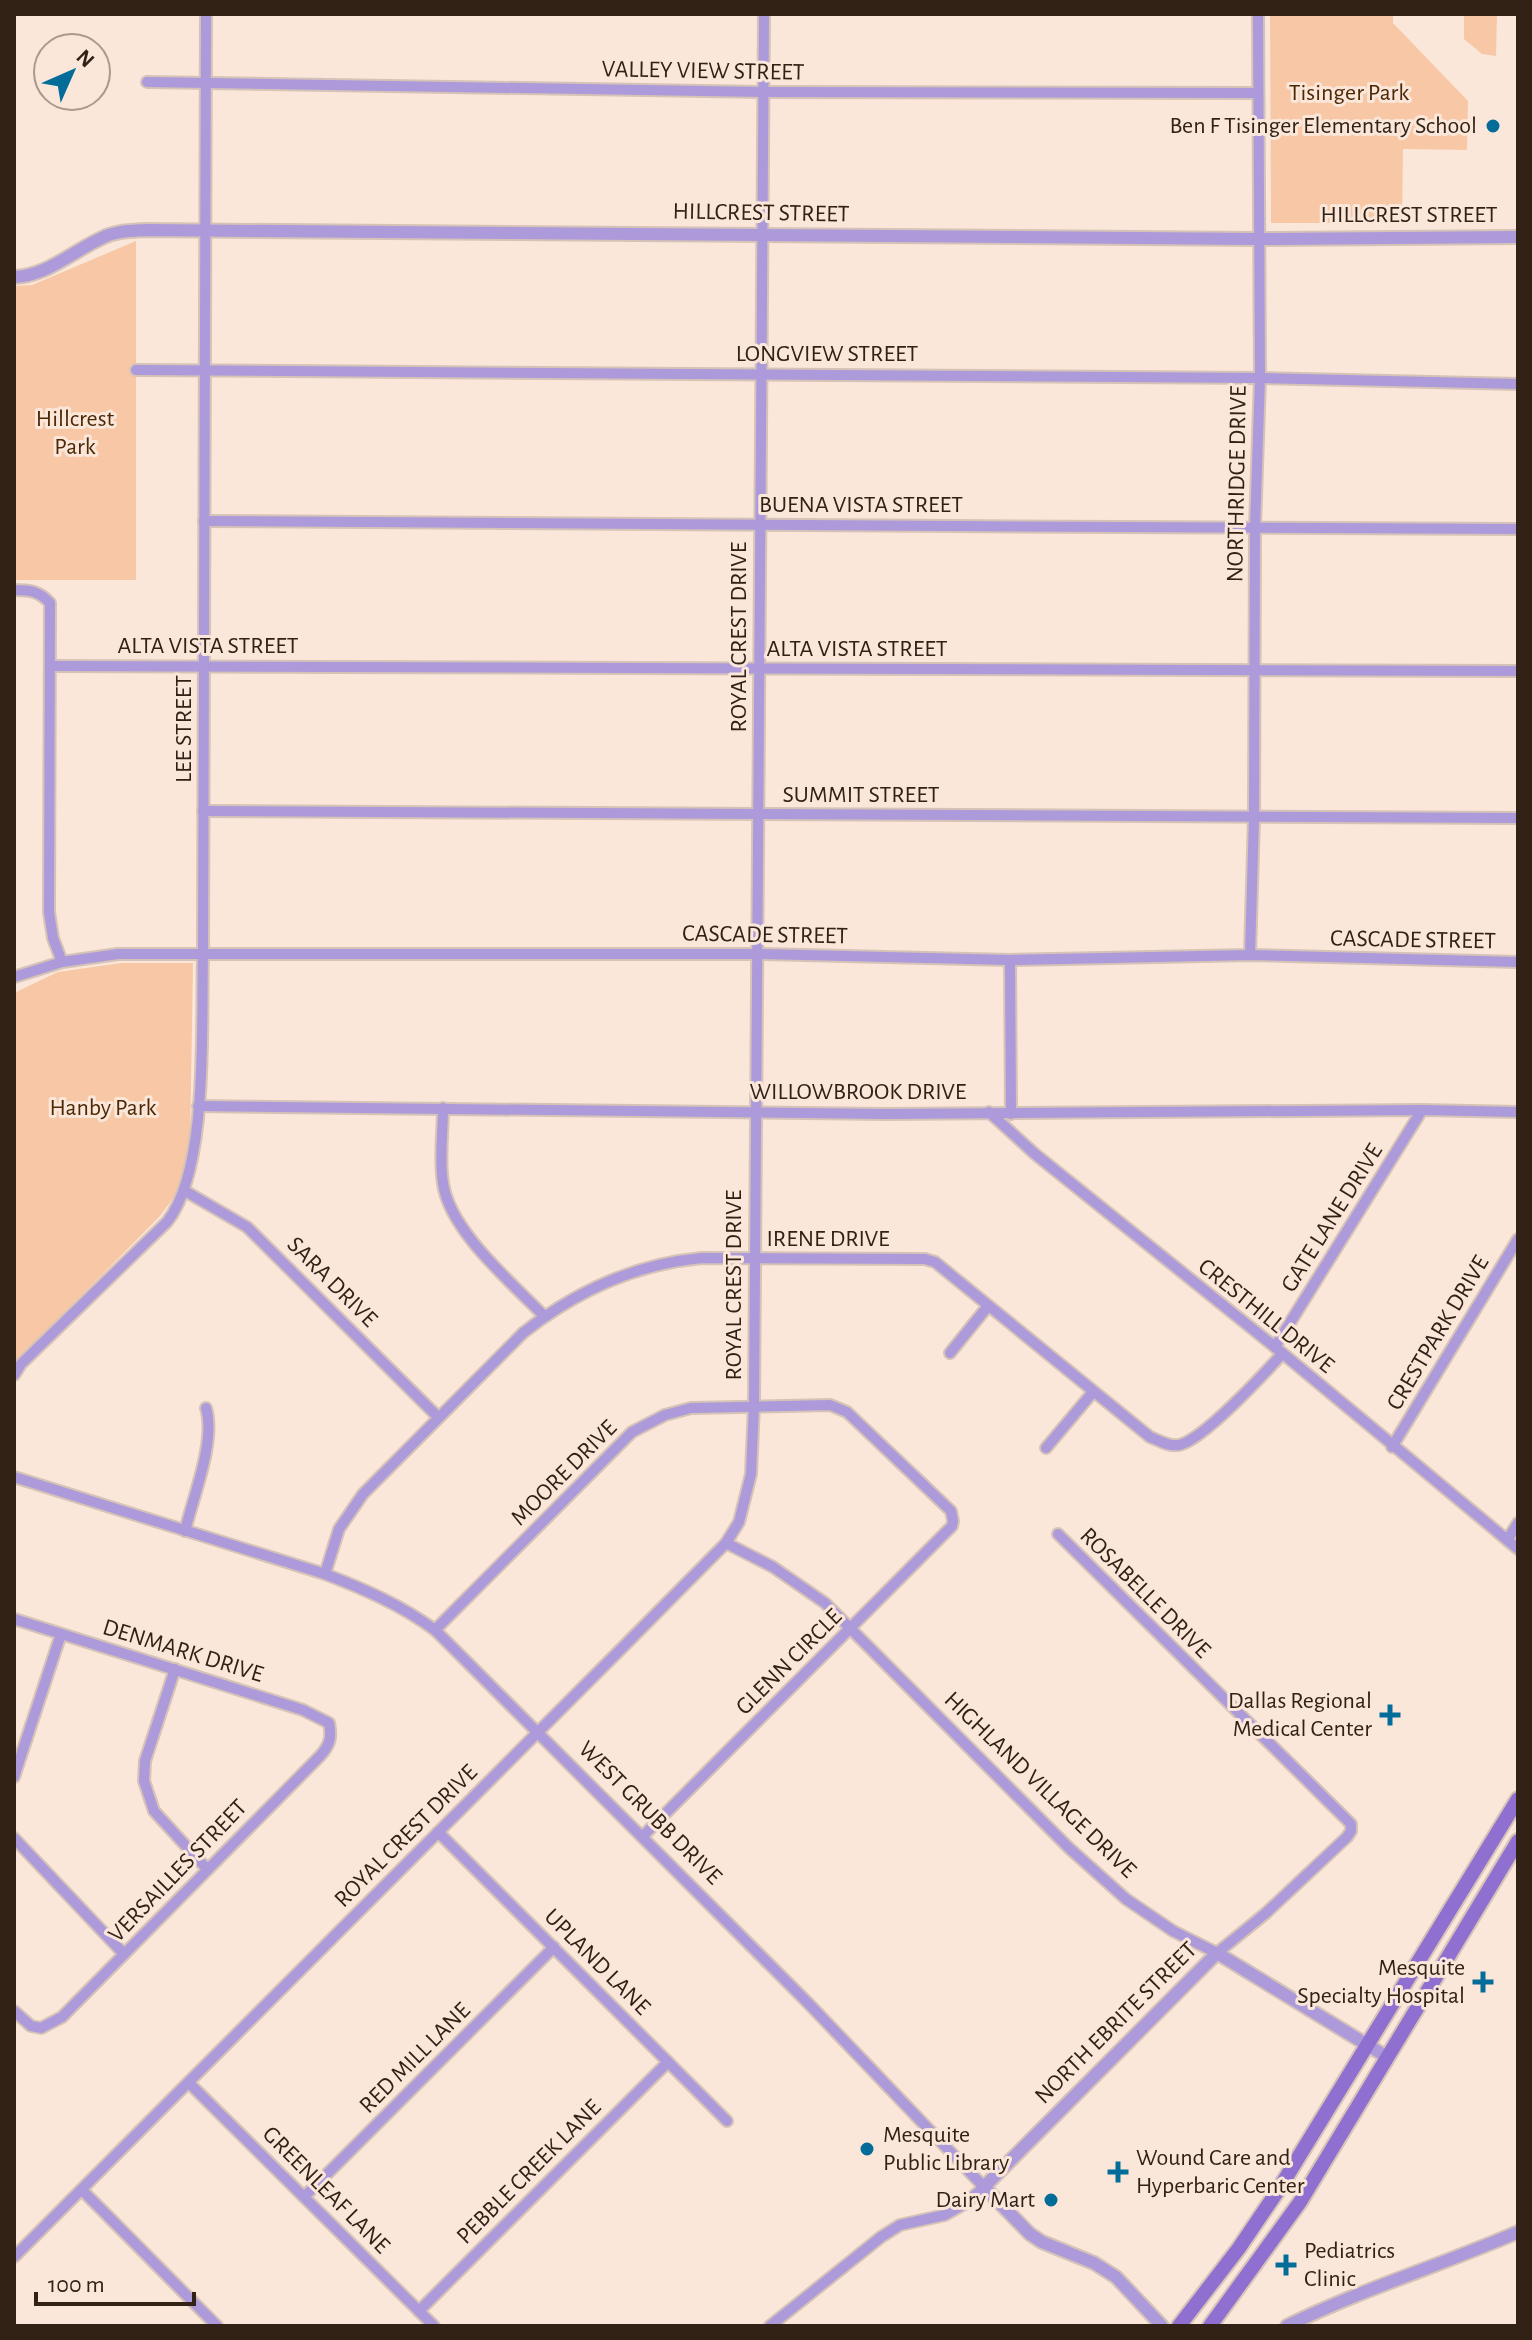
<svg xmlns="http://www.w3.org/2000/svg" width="1532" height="2340" viewBox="0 0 1532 2340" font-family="'Alegreya Sans',sans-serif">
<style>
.green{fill:#f8c8a6}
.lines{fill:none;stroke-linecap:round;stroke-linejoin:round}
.minor-casing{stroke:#d6c3b7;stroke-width:14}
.tertiary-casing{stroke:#d6c3b7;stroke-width:16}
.secondary-casing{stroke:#d6c3b7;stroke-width:18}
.minor{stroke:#ac9adb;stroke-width:10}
.tertiary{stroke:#ac9adb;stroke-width:12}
.secondary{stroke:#8f70d0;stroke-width:14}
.poi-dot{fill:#046c99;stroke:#fae7da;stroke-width:3}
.labels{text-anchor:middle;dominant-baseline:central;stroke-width:6;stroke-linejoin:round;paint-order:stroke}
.street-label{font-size:24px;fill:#322115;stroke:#fae7da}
.park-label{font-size:24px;fill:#4e2805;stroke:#fae7da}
.poi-label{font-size:24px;fill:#322115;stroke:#fae7da;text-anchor:end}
</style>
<rect width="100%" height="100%" fill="#fae7da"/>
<g class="green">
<path d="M1270,14H1393V23L1468,101L1467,150L1403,149L1402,223H1271Z"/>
<path d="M1464,14H1497L1496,56L1482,54L1464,39Z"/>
<path d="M136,241V580H14V286L32,285Z"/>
<path d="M121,963H193L190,1147L186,1171L177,1193L160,1216L14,1364V993L58,972Z"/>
</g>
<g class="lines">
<defs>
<g id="minor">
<path d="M147,82L763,92L1257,93"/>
<path d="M136,370L1260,378L1518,384"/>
<path d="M204,521C642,527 1080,525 1518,529"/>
<path d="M14,590C30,590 39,591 50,603L49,912L53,938L62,962"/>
<path d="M51,666L1518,671"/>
<path d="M203,811L1518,818"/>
<path d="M1250,955L1254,817L1255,527L1260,378L1258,14"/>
<path d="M1010,960L1011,1114"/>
<path d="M14,977L62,962L118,954H757L1010,960L1250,955L1518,962"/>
<path d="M198,1106L885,1114L1422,1110L1518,1112"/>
<path d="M443,1108C443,1132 439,1159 443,1183C449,1230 511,1282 544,1316"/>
<path d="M989,1112L1035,1154L1275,1347L1518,1549"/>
<path d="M185,1191L247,1227L438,1417"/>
<path d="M1275,1347L1422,1110"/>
<path d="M950,1353L988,1306"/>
<path d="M14,1375L21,1364L167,1222C209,1169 201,1024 203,955L206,14"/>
<path d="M1392,1447L1518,1239"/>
<path d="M1046,1448L1093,1392"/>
<path d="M14,1477L325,1574C364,1589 401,1605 435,1630L808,2003L984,2187L966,2203L945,2215L900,2225L881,2237L770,2326"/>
<path d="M185,1531C193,1497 216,1441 206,1408"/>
<path d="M1507,1540L1518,1523"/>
<path d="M726,1543L773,1567L825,1603L1069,1848L1126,1899L1173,1931L1217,1953L1266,1913L1347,1837L1351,1831V1824L1058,1534"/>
<path d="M325,1574L339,1529L363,1494L523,1333C576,1291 635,1264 702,1258L925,1259L935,1262L1150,1437C1158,1440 1169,1447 1179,1445C1203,1440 1264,1374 1282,1354"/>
<path d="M14,1619L303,1710L329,1723C332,1737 330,1745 320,1756L62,2017L41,2028L31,2026L14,2011"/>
<path d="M435,1630L632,1432L665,1415L691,1408L830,1405L847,1412L951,1511L953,1521L952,1526L643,1836"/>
<path d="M175,1669L145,1761L144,1781L154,1811L207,1869"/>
<path d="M14,1777L61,1634"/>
<path d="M438,1832L727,2121"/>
<path d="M14,1838L124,1954"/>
<path d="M189,2083L434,2326"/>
<path d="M82,2190L217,2326"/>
<path d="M304,2197L554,1947"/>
<path d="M14,2257L625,1645L726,1543L739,1522L751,1474L754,1405L764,14"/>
<path d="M419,2311L668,2062"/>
</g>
<g id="tertiary">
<path d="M14,277C47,276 73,251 102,238C115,231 131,231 146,230L1257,239L1518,237"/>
<path d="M1162,2326L1116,2277L1094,2263L1042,2242L1030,2234L984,2187L1217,1953L1387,2057"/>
<path d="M1287,2326C1362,2289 1442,2265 1518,2232"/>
</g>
<g id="secondary">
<path d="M1179,2326L1239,2248L1279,2189L1518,1799"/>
<path d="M1210,2326L1300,2202L1518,1841"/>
</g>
</defs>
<use href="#minor" class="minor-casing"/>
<use href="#tertiary" class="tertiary-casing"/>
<use href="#secondary" class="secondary-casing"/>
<use href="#minor" class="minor"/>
<use href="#tertiary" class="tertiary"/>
<use href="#secondary" class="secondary"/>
</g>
<g class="poi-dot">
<circle cx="1493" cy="126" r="8"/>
<path d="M1386 1703h8v8h8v8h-8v8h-8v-8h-8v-8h8z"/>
<path d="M1479 1970h8v8h8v8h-8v8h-8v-8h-8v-8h8z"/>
<circle cx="867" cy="2149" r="8"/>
<path d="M1114 2160h8v8h8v8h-8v8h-8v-8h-8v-8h8z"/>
<circle cx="1051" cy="2200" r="8"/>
<path d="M1282 2253h8v8h8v8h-8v8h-8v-8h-8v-8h8z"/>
</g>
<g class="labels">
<g class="street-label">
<text transform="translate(703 71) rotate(1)">VALLEY VIEW STREET</text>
<text transform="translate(761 213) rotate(1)">HILLCREST STREET</text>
<text x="1409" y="215">HILLCREST STREET</text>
<text x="827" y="354">LONGVIEW STREET</text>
<text transform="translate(1237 484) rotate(-89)">NORTHRIDGE DRIVE</text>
<text x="861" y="505">BUENA VISTA STREET</text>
<text transform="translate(739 637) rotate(-90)">ROYAL CREST DRIVE</text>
<text x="208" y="646">ALTA VISTA STREET</text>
<text x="857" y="649">ALTA VISTA STREET</text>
<text transform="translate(184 729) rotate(-90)">LEE STREET</text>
<text x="861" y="795">SUMMIT STREET</text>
<text transform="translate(765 935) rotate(1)">CASCADE STREET</text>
<text transform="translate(1413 940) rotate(1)">CASCADE STREET</text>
<text x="858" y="1092">WILLOWBROOK DRIVE</text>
<text transform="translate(1332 1218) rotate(-58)">GATE LANE DRIVE</text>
<text x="828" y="1239">IRENE DRIVE</text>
<text transform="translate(332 1282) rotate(45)">SARA DRIVE</text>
<text transform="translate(734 1285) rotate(-90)">ROYAL CREST DRIVE</text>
<text transform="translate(1266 1316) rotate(39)">CRESTHILL DRIVE</text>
<text transform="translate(1438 1333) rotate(-59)">CRESTPARK DRIVE</text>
<text transform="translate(564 1473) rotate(-45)">MOORE DRIVE</text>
<text transform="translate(1145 1593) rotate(45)">ROSABELLE DRIVE</text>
<text transform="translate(183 1651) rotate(17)">DENMARK DRIVE</text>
<text transform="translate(789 1662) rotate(-45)">GLENN CIRCLE</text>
<text transform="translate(1040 1785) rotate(44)">HIGHLAND VILLAGE DRIVE</text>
<text transform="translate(650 1813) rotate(45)">WEST GRUBB DRIVE</text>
<text transform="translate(406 1836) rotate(-45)">ROYAL CREST DRIVE</text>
<text transform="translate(178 1871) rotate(-46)">VERSAILLES STREET</text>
<text transform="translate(597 1962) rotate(45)">UPLAND LANE</text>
<text transform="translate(1116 2023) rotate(-45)">NORTH EBRITE STREET</text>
<text transform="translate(415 2058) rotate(-45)">RED MILL LANE</text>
<text transform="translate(529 2172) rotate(-45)">PEBBLE CREEK LANE</text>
<text transform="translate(326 2190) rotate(45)">GREENLEAF LANE</text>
</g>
<g class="park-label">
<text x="1349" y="93">Tisinger Park</text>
<text x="75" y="419">Hillcrest<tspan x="75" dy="28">Park</tspan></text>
<text x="103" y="1108">Hanby Park</text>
</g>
<g class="poi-label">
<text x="1477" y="126">Ben F Tisinger Elementary School</text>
<text x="1372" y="1701">Dallas Regional<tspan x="1372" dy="28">Medical Center</tspan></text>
<text x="1465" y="1968">Mesquite<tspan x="1465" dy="28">Specialty Hospital</tspan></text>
<text x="883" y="2135" text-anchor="start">Mesquite<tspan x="883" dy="28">Public Library</tspan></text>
<text x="1136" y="2158" text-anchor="start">Wound Care and<tspan x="1136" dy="28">Hyperbaric Center</tspan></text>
<text x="1035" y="2200">Dairy Mart</text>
<text x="1304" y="2251" text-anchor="start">Pediatrics<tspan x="1304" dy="28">Clinic</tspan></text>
</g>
</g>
<rect width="1532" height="2340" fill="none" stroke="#322115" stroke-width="32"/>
<g transform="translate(72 72) rotate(45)"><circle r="38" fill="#fae7da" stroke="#aa988b" stroke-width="2"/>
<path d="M0-6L14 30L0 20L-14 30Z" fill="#046c99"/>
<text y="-12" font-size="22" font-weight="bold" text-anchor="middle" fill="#322115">N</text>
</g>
<path d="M36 2292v12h158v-12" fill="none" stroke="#322115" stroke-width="4"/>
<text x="48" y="2292" font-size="24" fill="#322115" stroke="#fae7da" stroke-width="6" paint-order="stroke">100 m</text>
</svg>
